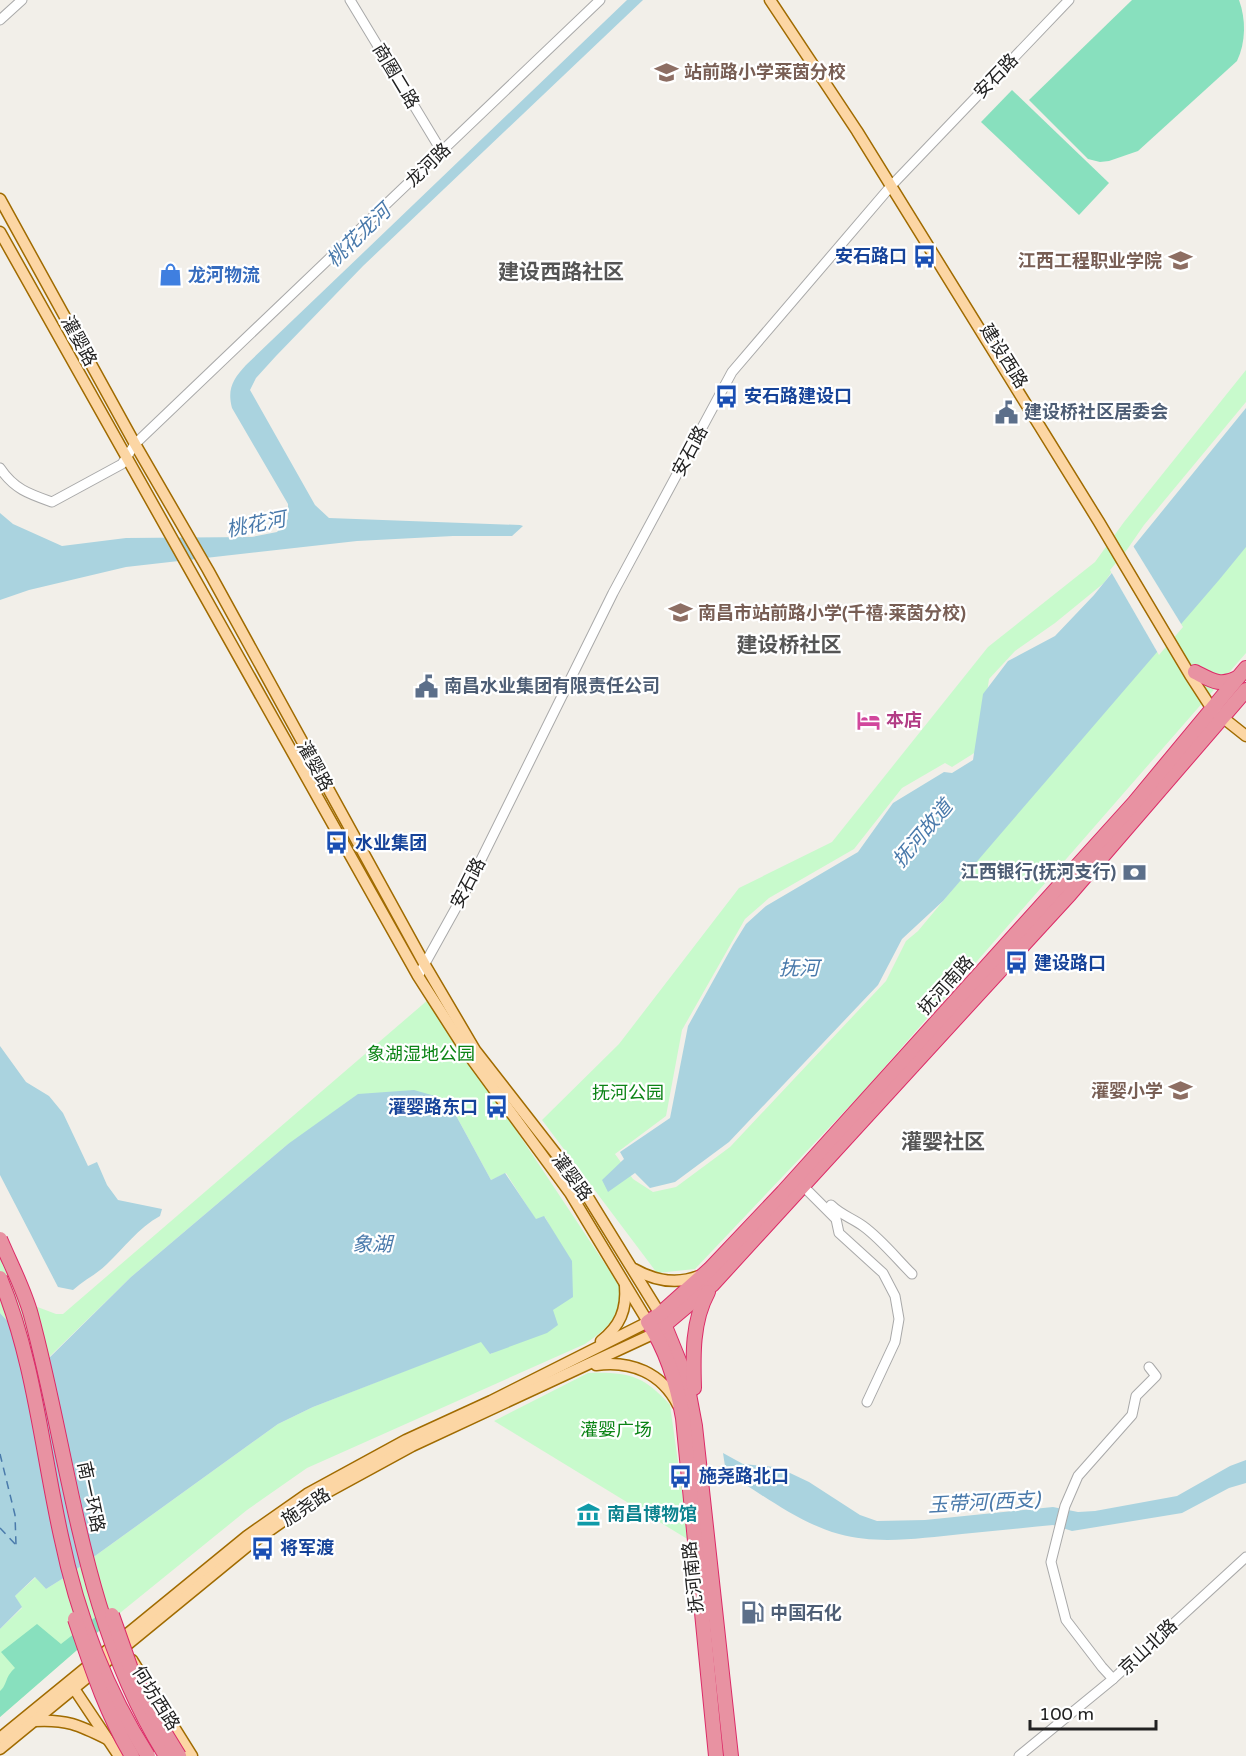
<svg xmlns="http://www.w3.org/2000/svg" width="1246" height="1756" viewBox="0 0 1246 1756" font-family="'Varela Round','Noto Sans SC',sans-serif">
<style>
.park{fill:#c8facc}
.pitch{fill:#88e0be}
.water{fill:#aad3df}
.pier{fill:#f2efe9}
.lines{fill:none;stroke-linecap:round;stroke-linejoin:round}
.ferry{stroke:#4a7aab;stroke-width:1.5;stroke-dasharray:8 6;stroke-linecap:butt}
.minor-casing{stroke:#a9a9a9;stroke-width:11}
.major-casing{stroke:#a06b00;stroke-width:13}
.highway-casing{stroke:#dc2a67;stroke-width:16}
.minor{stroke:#fff;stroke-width:9}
.major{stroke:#fcd6a4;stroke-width:10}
.highway{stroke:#e892a2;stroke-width:14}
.highway-bridge-casing{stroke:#dc2a67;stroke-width:16;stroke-linecap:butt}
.highway-bridge{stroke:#e892a2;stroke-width:14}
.labels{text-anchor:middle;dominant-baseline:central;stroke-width:4.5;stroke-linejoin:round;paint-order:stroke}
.education-label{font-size:18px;font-weight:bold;fill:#785e54;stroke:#fff;text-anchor:start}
.street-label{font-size:18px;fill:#222;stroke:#fff}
.transit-label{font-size:18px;font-weight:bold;fill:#164399;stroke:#fff;text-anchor:start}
.shop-label{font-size:18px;font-weight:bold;fill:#366cbe;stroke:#fff;text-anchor:start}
.service-label{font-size:18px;font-weight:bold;fill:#4e5e75;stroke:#fff;text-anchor:start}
.hotel-label{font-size:18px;font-weight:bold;fill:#b23c85;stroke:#fff;text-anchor:start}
.park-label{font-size:18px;fill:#0c8416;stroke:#fff}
.culture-label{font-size:18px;font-weight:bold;fill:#0d838f;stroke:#fff;text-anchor:start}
.water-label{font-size:20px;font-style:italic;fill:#4a7aab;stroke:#fff}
.quarter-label{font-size:21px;font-weight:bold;fill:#555;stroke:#fff}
</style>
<rect width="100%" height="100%" fill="#f2efe9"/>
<g class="park">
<path d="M1246,370V402L1144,525L1104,583L1055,623L1015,651L989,679L979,750L952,767L945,763L902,788L854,849L769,898L745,919L682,1030L666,1116L615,1154L633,1179L653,1192L676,1187L730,1147L886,981L906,941L918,931L1246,538V653L861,1094L695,1269L657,1273L542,1120L619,1044L739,888L832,842L988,647L1095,562L1124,522Z"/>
<path d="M429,999L619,1285C621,1316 610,1327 585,1344L307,1468L247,1510L115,1617L0,1717V1629L22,1608L15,1596L36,1577L46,1589L70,1574L278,1424L313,1407L481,1341L491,1354L553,1310V1232L545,1217L536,1220L506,1173L491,1180L453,1110L288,1144L131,1277L44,1362L0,1313V1255L19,1300L56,1314H63Z"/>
<path d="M588,1373C628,1372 643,1375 670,1405L689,1540L494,1421Z"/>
</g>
<g class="pitch">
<path d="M1132,0H1239C1246,19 1246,42 1237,61L1138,151L1109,161L1100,162L1088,159L1029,100Z"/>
<path d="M1012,90L1109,183L1079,215L981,122Z"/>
<path d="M107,1608L115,1617L0,1717V1691C8,1684 4,1678 15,1668L1,1652L37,1624L61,1644Z"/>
</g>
<g class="water">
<path d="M627,0H643L363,266L276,356L256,378L250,390L315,505L329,518L520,525L523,526L512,536H453L357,541L126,567L29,590L0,600V513L13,524L62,546L126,538L252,537L277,532L288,519V504L232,408C227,389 233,379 246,365Z"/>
<path d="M1246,408V547L1219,580L943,901L902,939L878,985L729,1142L675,1182L650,1188L635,1173L608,1192L602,1180L624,1159L620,1152L670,1118L688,1026L733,945L746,924L766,906L858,852L893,803L944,772L952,773L973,760L983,694L1008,661L1055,636L1094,595Z"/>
<path d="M0,1046L26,1082L49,1096L63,1113L88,1166L97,1162L107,1185L118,1200L162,1209L160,1216C138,1228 125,1247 107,1264C97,1274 84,1280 73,1290L58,1287L0,1175Z"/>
<path d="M414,1090L435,1096L453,1110L491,1180L505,1173L536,1219L544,1216L572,1261L573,1297L553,1310L558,1325L547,1333L490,1354L481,1342L313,1407L278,1424L70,1574L46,1589L35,1577L15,1596L22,1607L0,1629V1313L45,1362L131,1277L288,1144L358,1094Z"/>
<path d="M723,1453L743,1464L774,1467L790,1473L809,1482L860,1515L877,1521L925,1520L1053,1507L1078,1512L1095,1511L1177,1496L1230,1466L1246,1460V1483L1229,1488L1182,1513L1072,1531L1053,1525C1023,1528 992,1531 962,1534C922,1538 878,1545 839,1534C796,1522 763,1494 726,1473Z"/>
</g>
<path class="pier" d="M1132,544L1183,627L1159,655L1110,570Z"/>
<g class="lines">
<g class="ferry">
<path d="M0,1454L15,1515L16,1545"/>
<path d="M0,1528L16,1545"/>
</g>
<defs>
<g id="minor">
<path d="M350,0L442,152"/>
<path d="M0,20L22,0"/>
<path d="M0,468C14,489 29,494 52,502L122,464L135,444L600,0"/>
<path d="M418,976L467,888L613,593L732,372L891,186L1069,0"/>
<path d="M802,1185L836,1219L839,1233L883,1273L895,1296L899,1319L895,1342L867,1402"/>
<path d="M831,1205C841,1215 852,1218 863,1226C881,1239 896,1258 912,1274"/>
<path d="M1113,1679L1102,1667L1066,1620L1051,1562L1065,1506L1078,1476L1132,1415L1136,1396L1156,1376L1149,1367"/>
<path d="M1019,1756L1113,1679L1246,1557"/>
</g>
<g id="major">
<path d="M770,0L857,131L1099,522L1190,675L1212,709L1246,736"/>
<path d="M0,199L135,444L208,570L425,965L475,1050L581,1186L660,1314"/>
<path d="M0,232L418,976L468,1054L570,1193L648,1322L491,1401L406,1440L307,1494L247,1536L0,1738"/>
<path d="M634,1269C655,1281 676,1285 699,1276"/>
<path d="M601,1341C620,1326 627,1310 625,1285"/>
<path d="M596,1365C631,1360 662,1373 678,1405"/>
<path d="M132,1660L192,1756"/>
<path d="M71,1684L119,1756"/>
<path d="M34,1721C66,1719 79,1725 107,1739"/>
<path d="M0,1749L249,1545L313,1500L412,1446L655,1333"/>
</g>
<g id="highway">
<path d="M1195,672C1211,680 1220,687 1237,678"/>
<path d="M662,1319L686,1378L695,1426L731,1756"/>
<path d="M655,1333L712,1285L1070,894L1246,690"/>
<path d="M694,1388C693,1356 692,1321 708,1292"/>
<path d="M716,1756L683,1418C677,1384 667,1351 648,1322L660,1314L710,1269L783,1192L1134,803L1246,668"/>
</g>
</defs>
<use href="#minor" class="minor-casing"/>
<use href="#major" class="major-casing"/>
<use href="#highway" class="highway-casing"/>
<use href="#minor" class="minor"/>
<use href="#major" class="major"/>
<use href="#highway" class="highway"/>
<defs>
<g id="highway-bridge">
<path d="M0,1239C10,1263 24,1289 31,1315C71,1463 82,1623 166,1756"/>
<path d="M0,1278C34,1360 42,1450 61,1536C77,1613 106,1690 148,1756"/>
<path d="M112,1615L132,1672L157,1720L179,1756"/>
<path d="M75,1619C91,1666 106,1713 132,1756"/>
</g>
</defs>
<use href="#highway-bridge" class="highway-bridge-casing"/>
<use href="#highway-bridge" class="highway-bridge"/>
</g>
<defs>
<symbol id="school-bare" viewBox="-9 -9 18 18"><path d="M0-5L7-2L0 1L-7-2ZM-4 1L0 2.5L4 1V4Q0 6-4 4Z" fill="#8d6e63" stroke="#fff" stroke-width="2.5" paint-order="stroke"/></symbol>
<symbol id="bus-bare" viewBox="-9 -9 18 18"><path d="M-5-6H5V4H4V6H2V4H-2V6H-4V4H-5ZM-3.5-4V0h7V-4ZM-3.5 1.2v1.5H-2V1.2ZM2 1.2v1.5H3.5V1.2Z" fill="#1a4fb4" stroke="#fff" stroke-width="2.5" paint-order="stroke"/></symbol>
<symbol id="university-bare" viewBox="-9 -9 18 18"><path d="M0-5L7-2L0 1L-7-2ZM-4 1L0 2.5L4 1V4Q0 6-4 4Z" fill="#8d6e63" stroke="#fff" stroke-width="2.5" paint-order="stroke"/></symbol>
<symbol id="shop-bare" viewBox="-9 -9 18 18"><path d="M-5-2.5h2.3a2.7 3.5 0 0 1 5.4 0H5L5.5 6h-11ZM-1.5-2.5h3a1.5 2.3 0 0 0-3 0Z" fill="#3f7fe0" stroke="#fff" stroke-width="2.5" paint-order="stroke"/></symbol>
<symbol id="civic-bare" viewBox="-9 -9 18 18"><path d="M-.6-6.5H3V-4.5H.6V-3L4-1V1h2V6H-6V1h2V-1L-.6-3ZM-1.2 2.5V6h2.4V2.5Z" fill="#5c6f8a" stroke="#fff" stroke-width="2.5" paint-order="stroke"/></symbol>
<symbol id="hotel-bare" viewBox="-9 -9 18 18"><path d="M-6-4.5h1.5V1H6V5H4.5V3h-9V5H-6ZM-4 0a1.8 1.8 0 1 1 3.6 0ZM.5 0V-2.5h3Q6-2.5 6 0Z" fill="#d1479c" stroke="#fff" stroke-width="2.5" paint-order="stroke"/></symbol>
<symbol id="bank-bare" viewBox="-9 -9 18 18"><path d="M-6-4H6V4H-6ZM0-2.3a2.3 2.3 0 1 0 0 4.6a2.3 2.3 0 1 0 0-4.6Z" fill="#5c6f8a" stroke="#fff" stroke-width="2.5" paint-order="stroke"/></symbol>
<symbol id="museum-bare" viewBox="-9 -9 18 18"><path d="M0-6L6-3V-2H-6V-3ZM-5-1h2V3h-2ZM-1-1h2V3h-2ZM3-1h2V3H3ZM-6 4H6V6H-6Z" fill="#0f9aa8" stroke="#fff" stroke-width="2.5" paint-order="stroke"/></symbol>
<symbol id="fuel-bare" viewBox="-9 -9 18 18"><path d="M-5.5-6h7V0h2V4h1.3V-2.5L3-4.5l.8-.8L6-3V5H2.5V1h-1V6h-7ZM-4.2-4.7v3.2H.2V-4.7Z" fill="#5c6f8a" stroke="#fff" stroke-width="2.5" paint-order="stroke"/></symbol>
</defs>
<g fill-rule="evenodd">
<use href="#school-bare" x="650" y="56" width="33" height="33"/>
<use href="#bus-bare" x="908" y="240" width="33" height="33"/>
<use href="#university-bare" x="1164" y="244" width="33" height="33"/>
<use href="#shop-bare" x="154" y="258" width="33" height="33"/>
<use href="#bus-bare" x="710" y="380" width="33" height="33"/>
<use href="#civic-bare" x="990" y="396" width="33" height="33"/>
<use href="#school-bare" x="664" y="596" width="33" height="33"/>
<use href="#civic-bare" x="410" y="670" width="33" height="33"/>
<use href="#hotel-bare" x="852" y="704" width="33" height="33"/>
<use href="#bus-bare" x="320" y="826" width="33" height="33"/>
<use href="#bank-bare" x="1118" y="856" width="33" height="33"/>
<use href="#bus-bare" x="1000" y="946" width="33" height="33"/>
<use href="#school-bare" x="1164" y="1074" width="33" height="33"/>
<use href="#bus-bare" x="480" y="1090" width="33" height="33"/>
<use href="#bus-bare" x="664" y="1460" width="33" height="33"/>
<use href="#museum-bare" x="572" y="1498" width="33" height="33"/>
<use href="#bus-bare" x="246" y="1532" width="33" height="33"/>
<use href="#fuel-bare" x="736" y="1596" width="33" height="33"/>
</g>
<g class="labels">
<g class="education-label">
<text x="684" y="72">站前路小学莱茵分校</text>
<text x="1162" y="261" text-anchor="end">江西工程职业学院</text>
<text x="698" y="613">南昌市站前路小学(千禧·莱茵分校)</text>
<text x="1163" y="1091" text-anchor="end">灌婴小学</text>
</g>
<g class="street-label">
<text transform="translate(396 76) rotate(59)">商圈二路</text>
<text transform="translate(996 76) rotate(-46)">安石路</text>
<text transform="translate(428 165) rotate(-44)">龙河路</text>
<text transform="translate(79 341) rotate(61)">灌婴路</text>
<text transform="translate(1004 356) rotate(58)">建设西路</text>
<text transform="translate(690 451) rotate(-62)">安石路</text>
<text transform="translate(315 766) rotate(61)">灌婴路</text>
<text transform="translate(468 883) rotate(-63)">安石路</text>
<text transform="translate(946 985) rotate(-48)">抚河南路</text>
<text transform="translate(572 1177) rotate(54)">灌婴路</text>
<text transform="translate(91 1497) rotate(78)">南一环路</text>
<text transform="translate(306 1507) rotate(-33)">施尧路</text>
<text transform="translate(693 1577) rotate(-96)">抚河南路</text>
<text transform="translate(1148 1647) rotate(-43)">京山北路</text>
<text transform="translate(156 1698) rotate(58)">何坊西路</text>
</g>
<g class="transit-label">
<text x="907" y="256" text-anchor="end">安石路口</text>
<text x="744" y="396">安石路建设口</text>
<text x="355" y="843">水业集团</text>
<text x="1034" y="963">建设路口</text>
<text x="478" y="1107" text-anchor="end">灌婴路东口</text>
<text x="699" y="1476">施尧路北口</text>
<text x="280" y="1548">将军渡</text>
</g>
<g class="shop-label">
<text x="188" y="275">龙河物流</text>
</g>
<g class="service-label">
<text x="1024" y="412">建设桥社区居委会</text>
<text x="444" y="686">南昌水业集团有限责任公司</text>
<text x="1116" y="872" text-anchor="end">江西银行(抚河支行)</text>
<text x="770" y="1613">中国石化</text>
</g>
<g class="hotel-label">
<text x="886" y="720">本店</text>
</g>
<g class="park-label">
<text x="421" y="1054">象湖湿地公园</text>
<text x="628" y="1093">抚河公园</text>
<text x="616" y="1430">灌婴广场</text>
</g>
<g class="culture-label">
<text x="607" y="1514">南昌博物馆</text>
</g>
<g class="water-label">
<text transform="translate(359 236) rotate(-44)">桃花龙河</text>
<text transform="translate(256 525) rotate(-11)">桃花河</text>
<text transform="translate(923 834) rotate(-50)">抚河故道</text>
<text x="799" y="969">抚河</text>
<text x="372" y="1245">象湖</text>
<text transform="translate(984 1503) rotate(-3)">玉带河(西支)</text>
</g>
<g class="quarter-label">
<text x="561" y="272">建设西路社区</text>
<text x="789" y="645">建设桥社区</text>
<text x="943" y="1142">灌婴社区</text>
</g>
</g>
<path d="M1030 1720v9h126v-9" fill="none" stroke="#222222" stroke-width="3"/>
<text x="1039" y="1720" font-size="18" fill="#222222" stroke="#ffffff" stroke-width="4.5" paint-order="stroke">100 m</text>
</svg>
